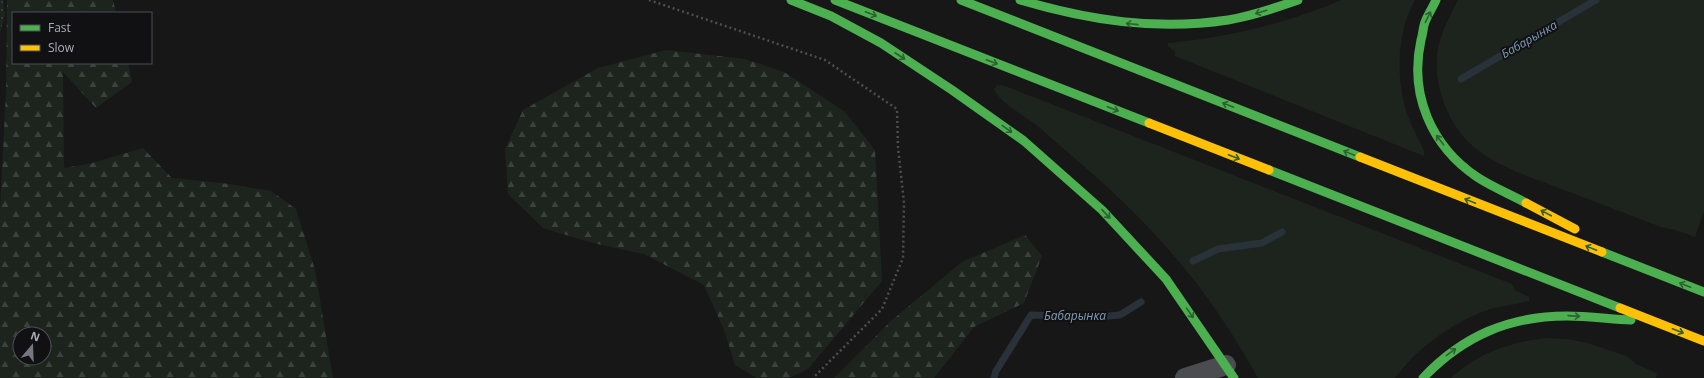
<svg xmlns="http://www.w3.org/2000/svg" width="1704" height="378" viewBox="0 0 1704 378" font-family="'Open Sans',sans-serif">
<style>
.grass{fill:#1d241e}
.forest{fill:url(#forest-firs);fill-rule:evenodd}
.park{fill:url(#park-dots)}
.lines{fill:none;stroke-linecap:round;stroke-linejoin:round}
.stream{stroke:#2a3239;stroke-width:7}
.path{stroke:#4d4e52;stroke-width:2.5;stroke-dasharray:2 3;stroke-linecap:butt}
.street{stroke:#4b4c50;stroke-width:20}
.fast{stroke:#4caf50;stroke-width:9}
.slow{stroke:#ffc107;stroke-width:9}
.oneway{stroke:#2e6032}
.labels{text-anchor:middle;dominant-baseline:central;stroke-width:4;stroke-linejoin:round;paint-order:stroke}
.water-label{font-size:12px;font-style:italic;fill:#7f9bb3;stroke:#111113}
</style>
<defs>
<pattern id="forest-firs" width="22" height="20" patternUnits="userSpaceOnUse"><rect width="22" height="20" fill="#1d241e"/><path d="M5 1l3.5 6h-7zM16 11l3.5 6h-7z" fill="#3b413d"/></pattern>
<pattern id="park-dots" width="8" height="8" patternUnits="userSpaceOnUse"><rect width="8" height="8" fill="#1d241e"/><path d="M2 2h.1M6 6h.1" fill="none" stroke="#3b413d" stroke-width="1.8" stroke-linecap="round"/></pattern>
</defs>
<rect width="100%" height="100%" fill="#171717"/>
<g class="grass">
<path d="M1342,0H1415C1398,30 1396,70 1404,103C1408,120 1417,135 1424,151V156L1175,56V52L1168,46V43C1230,37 1284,24 1342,0Z"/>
<path d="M1458,0H1704V211L1695,237L1675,230L1661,227C1627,214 1593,201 1559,188C1530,177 1498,167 1474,147C1447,125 1432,82 1438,48C1442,31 1450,15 1458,0Z"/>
<path d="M997,85L1005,86L1512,284L1515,290L1529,297V301C1515,305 1500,306 1487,310C1452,323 1417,348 1395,378H1258C1246,357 1234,336 1220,316C1176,250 1118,194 1058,144C1050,137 1043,130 1035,124C1023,115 999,102 994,89Z"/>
<path d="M1545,338L1567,339L1588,343L1626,356L1636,364L1657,373L1656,378H1451C1479,352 1509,343 1545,338Z"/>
</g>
<g class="forest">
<path d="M7,0H113L116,13H13V63H128L132,82L96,108L63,72L64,168L92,163L143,148L172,178L222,183L271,191L296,209L315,270L333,378H0V212L6,91ZM20,334H44V358H20Z"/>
<path d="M666,50L745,59L784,72L844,111L875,150L882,281L808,369L789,378H757L735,365L724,330L704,285L644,254L593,243L543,228L508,194L505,149L523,110L598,68Z"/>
<path d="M1025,235L1042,256L1024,303L974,327L934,378H834L891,321L962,262Z"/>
</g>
<path class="park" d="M0,0H3L5,16L0,33Z"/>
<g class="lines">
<g class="stream">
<path d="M1461,79L1596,0"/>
<path d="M1193,261L1218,249L1262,243L1282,232"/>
<path d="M994,378L996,371L1031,315L1097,317L1120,315L1141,302"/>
</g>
<path class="path" d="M649,0L825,60L897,109L898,147L904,203L903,258L882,309L813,378"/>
<path class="street" d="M1185,378L1226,365"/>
<g class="fast">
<path d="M791,0L831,16L881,43L952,90L1024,141L1102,210L1166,279L1234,378"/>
<path d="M835,0L1149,123"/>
<path d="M961,0L1360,157"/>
<path d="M1020,0C1088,20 1156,31 1228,20C1252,16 1275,8 1298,0"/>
<path d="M1436,0C1433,7 1428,14 1425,22C1423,27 1423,34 1421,40C1409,94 1431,146 1477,177C1492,187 1510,194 1526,203"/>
<path d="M1269,170L1620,308"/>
<path d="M1602,252L1704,292"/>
<path d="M1423,378C1463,336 1509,316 1567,316C1588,316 1610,319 1631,320"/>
</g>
<g class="slow">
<path d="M1149,123L1269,170"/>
<path d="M1360,157L1602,252"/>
<path d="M1526,203L1575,229"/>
<path d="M1620,308L1704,341"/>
</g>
</g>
<defs><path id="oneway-shaft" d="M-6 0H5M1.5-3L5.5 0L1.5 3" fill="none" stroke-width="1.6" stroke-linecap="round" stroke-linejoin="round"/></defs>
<g class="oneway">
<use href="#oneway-shaft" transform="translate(1261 12) rotate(163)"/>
<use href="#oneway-shaft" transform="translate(871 14) rotate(21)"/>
<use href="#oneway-shaft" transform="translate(1428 17) rotate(-64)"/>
<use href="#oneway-shaft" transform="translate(1132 24) rotate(-174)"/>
<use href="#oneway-shaft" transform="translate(900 56) rotate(33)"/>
<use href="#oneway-shaft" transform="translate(992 62) rotate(21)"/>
<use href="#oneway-shaft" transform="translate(1228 105) rotate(-158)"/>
<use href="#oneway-shaft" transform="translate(1113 109) rotate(21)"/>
<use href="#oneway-shaft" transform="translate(1007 129) rotate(36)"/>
<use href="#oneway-shaft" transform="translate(1440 140) rotate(-127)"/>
<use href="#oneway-shaft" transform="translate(1349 153) rotate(-158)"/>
<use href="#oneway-shaft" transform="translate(1234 157) rotate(21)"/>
<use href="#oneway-shaft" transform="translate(1470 201) rotate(-158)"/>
<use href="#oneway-shaft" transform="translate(1546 213) rotate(-152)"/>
<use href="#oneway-shaft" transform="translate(1106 214) rotate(47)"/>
<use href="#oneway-shaft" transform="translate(1591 248) rotate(-158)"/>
<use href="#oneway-shaft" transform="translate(1685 285) rotate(-159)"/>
<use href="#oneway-shaft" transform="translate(1190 313) rotate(55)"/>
<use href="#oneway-shaft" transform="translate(1574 316) rotate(4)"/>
<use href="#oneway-shaft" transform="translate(1678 331) rotate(21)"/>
<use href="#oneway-shaft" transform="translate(1451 352) rotate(-36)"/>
</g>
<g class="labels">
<g class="water-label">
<text transform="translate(1529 39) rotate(-30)">Бабарынка</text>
<text x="1075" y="315">Бабарынка</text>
</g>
</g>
<rect x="12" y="12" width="140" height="52" fill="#111113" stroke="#4d4f55"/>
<rect x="20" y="25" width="20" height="6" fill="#4caf50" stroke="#4d4f55"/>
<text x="48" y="32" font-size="12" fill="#a8adb8">Fast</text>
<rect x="20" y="45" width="20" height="6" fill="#ffc107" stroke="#4d4f55"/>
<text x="48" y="52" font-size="12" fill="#a8adb8">Slow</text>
<g transform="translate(32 346) rotate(19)"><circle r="19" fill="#111113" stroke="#4d4f55"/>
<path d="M0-3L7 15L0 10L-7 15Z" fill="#757880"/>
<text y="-6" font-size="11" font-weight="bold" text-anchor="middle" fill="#a8adb8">N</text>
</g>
</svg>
